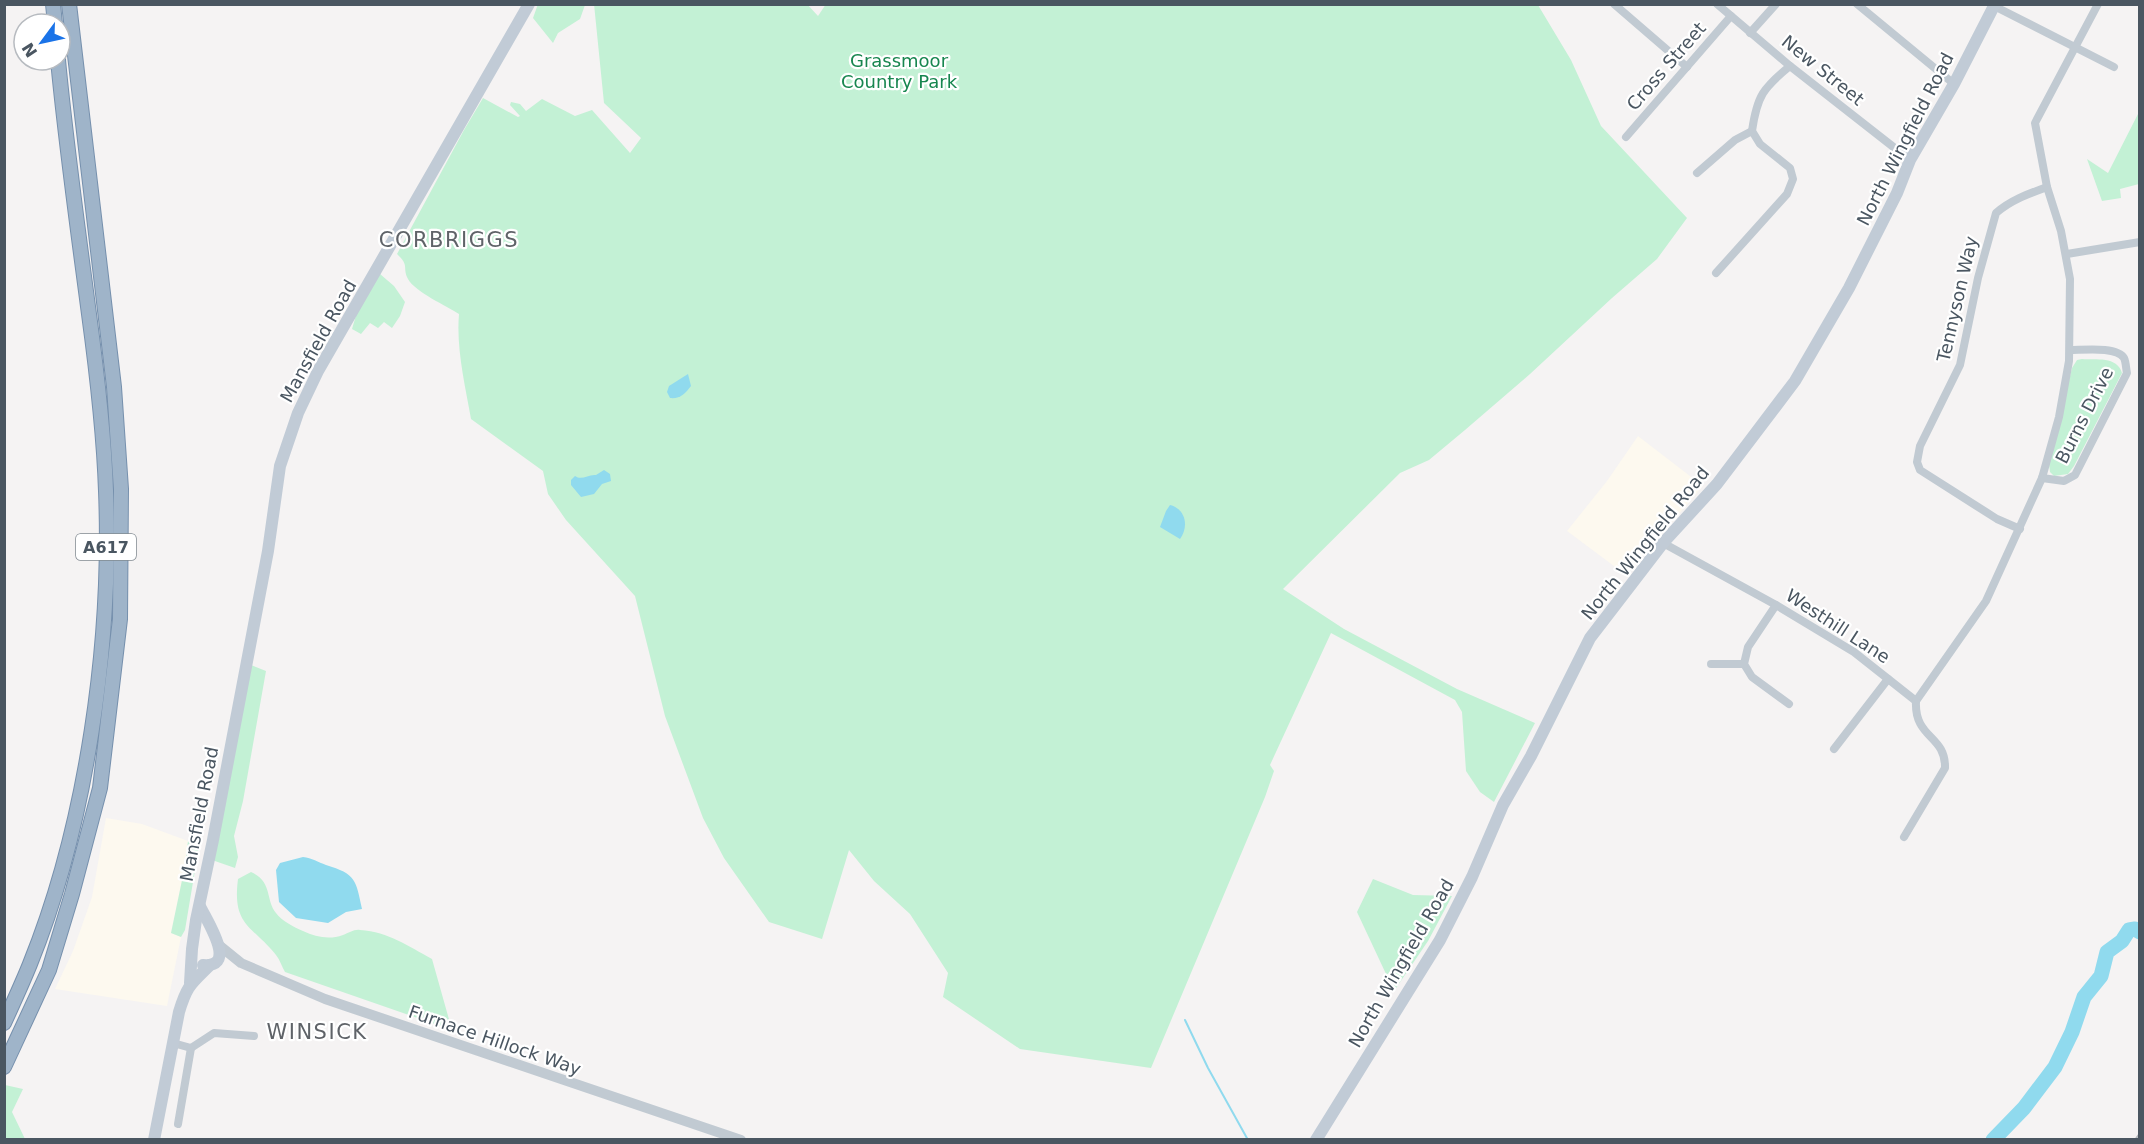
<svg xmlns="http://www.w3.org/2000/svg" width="2144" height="1144" viewBox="0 0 2144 1144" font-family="'DejaVu Sans',sans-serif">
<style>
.commercial{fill:#fdf9ef}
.green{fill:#c3f1d5}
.water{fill:#90daee}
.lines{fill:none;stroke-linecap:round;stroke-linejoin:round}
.stream{stroke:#90daee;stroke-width:2}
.river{stroke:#90daee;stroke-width:15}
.trunk-casing{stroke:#7690ad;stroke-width:16}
.minor{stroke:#c1cad2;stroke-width:8}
.tertiary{stroke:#c1cad2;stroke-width:10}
.secondary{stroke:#c1cbd6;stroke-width:12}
.trunk{stroke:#9fb4c9;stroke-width:14}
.rail{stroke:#b5b8bd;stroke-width:2}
.labels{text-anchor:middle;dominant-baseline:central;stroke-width:4.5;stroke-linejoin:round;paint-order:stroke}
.shield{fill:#fff;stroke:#808990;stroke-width:1.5}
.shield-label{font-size:16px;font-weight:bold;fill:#4a5661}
.park-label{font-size:18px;fill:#17864f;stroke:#fff}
.street-label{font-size:18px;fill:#4a5661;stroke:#fff}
.quarter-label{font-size:21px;letter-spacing:1.5px;fill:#5f6368;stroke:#fff}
</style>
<rect width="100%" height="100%" fill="#f5f3f3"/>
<g class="commercial">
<path d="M1638,436L1703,486L1626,575L1567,531L1607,481Z"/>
<path d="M106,818L142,824L188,841L185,866L171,933L181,937L167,1006L55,989L73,951L92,897Z"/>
</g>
<g class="green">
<path d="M538,4H585V5L580,19L558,33L553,43L533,18Z"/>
<path d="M594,4H807L818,16L826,4L1538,5L1571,60L1601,126L1687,218L1657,259L1612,298L1530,374L1465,430L1429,460L1400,473L1283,589L1344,629L1457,689L1535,723L1494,802L1480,792L1466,771L1462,712L1455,700L1331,633L1270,765L1274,771L1265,797L1151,1068L1020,1049L943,997L948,973L910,914L874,881L849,850L822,939L769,922L724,858L703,818L665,716L635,596L566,520L548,494L543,471L471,419C465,385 456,348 459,314C447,306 415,292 408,279C402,267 410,266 397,254L464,130L483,98L518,117L520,116L510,105L511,102L520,104L526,111L542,99L575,116L592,110L630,153L641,138L604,103Z"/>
<path d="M2139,112V184L2120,189L2121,198L2102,201L2087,159L2108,173Z"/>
<path d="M380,274L394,286L405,302L400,316L392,328L384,322L378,328L370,323L361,334L352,329L357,312Z"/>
<path d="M2082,359C2096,360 2117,356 2122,373L2074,466L2068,474L2054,476L2050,472L2049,464L2072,368L2077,360Z"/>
<path d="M251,665L266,671L243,801L234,836L238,857L235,868L212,860Z"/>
<path d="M188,841L199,846L185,930L181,937L171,933L185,866Z"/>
<path d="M251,872C273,882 265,899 276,913C282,921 294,927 303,931C316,937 329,940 343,935C349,933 354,929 360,930C389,932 408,946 432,959L452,1030L285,972C282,967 280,960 276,955C252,925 232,926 238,879Z"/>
<path d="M1373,879L1413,895L1452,896L1428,941L1394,991L1357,912Z"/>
<path d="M5,1085L23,1089L12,1112L25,1139H5Z"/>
</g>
<g class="water">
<path d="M688,374L691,386C685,394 680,399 670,398L667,392L669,386Z"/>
<path d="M604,470L610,474L611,481L602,484L594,494L581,497L571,485V480L575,476C582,481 588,474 596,475Z"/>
<path d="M1170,505C1186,509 1189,527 1180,539L1160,527L1166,511Z"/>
<path d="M303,857C312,858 318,862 326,865C356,874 356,880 362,909L346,912L328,923L296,918L279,902L276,870L280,863Z"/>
</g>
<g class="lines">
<path class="stream" d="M1185,1020L1208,1068L1248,1140"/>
<path class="river" d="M1993,1140L2024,1108L2055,1067L2072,1032L2084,997L2101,976L2107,952L2122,941L2129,930L2135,929L2140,932"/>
<defs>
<g id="trunk">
<path d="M53,4L55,24"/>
<path d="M4,1023C13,1003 22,984 30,964C87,823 112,642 106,491C104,432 97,373 89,314C78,230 66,145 58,60"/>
<path d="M4,1067L49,970L72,894L100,788L120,619L121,489L114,387L69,4"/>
</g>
</defs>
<use href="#trunk" class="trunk-casing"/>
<g class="minor">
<path d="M1614,4L1687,67"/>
<path d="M1717,4L1790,66L1910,160"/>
<path d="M1857,4L1954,84"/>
<path d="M1994,6L2114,67"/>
<path d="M1750,33L1776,4"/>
<path d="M1626,137L1731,16"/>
<path d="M1697,173L1735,140L1752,131"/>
<path d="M2067,254L2140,242"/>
<path d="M1716,273L1787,194L1793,179L1790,168L1760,144L1752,131C1757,96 1763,88 1790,66"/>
<path d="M2042,478L2064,481L2075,475L2127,373C2126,369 2126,362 2124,358C2117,346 2083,350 2070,350"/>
<path d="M2020,529L1997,519L1920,470L1917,462L1920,446L1960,365L1978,278L1996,213C2011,200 2028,194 2047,187"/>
<path d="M1663,543L1776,605L1854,652L1916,701"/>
<path d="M1776,605L1748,647L1744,664L1752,677L1789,704"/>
<path d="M1711,664H1744"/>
<path d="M1916,701L1986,601L2042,478L2059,417L2069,361L2070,279L2061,231L2047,187L2035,123L2098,4"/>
<path d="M1834,749L1888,679"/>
<path d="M1904,837L1945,768C1946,735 1914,739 1916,701"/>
<path d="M173,1043L191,1048L214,1033L254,1036"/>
<path d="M178,1124L191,1048"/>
</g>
<path class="tertiary" d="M220,946L241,963L325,999L741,1140"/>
<g class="secondary">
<path d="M200,906C206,920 239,968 203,965"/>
<path d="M190,983L192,949L196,920L213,840L268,551L280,466L298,413L318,371L529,4"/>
<path d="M154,1140L179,1012C187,985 191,984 210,965"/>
<path d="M1316,1140L1440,940L1472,877L1503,805L1531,756L1590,638L1663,543L1717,484L1795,381L1849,288L1897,193L1910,160L1954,84L1995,4"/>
</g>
<use href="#trunk" class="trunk"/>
<path class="rail" d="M2135,1140L2140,1133"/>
</g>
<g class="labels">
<rect class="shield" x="76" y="534" width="60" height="26" rx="4.5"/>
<g class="shield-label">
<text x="106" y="547">A617</text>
</g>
<g class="park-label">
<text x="899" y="60">Grassmoor<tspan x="899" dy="21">Country Park</tspan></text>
</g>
<g class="street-label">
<text transform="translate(1666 66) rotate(-49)">Cross Street</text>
<text transform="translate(1823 70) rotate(39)">New Street</text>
<text transform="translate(1905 139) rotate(-63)">North Wingfield Road</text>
<text transform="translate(1957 299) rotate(-77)">Tennyson Way</text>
<text transform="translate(318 341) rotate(-61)">Mansfield Road</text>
<text transform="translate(2084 415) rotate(-63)">Burns Drive</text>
<text transform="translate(1645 543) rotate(-51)">North Wingfield Road</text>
<text transform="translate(1838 626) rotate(33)">Westhill Lane</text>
<text transform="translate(199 814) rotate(-79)">Mansfield Road</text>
<text transform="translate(1401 963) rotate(-60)">North Wingfield Road</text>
<text transform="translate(495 1040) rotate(19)">Furnace Hillock Way</text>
</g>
<g class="quarter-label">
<text x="449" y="240">CORBRIGGS</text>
<text x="317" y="1032">WINSICK</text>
</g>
</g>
<rect width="2144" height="1144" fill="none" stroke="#4a5661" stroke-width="12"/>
<g transform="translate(42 42) rotate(237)"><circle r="28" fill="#ffffff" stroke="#b7bbc0" stroke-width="1.5"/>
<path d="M0-4.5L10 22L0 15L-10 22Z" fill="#1a73e8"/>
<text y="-9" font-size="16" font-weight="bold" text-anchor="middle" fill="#4a5661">N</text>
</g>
</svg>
